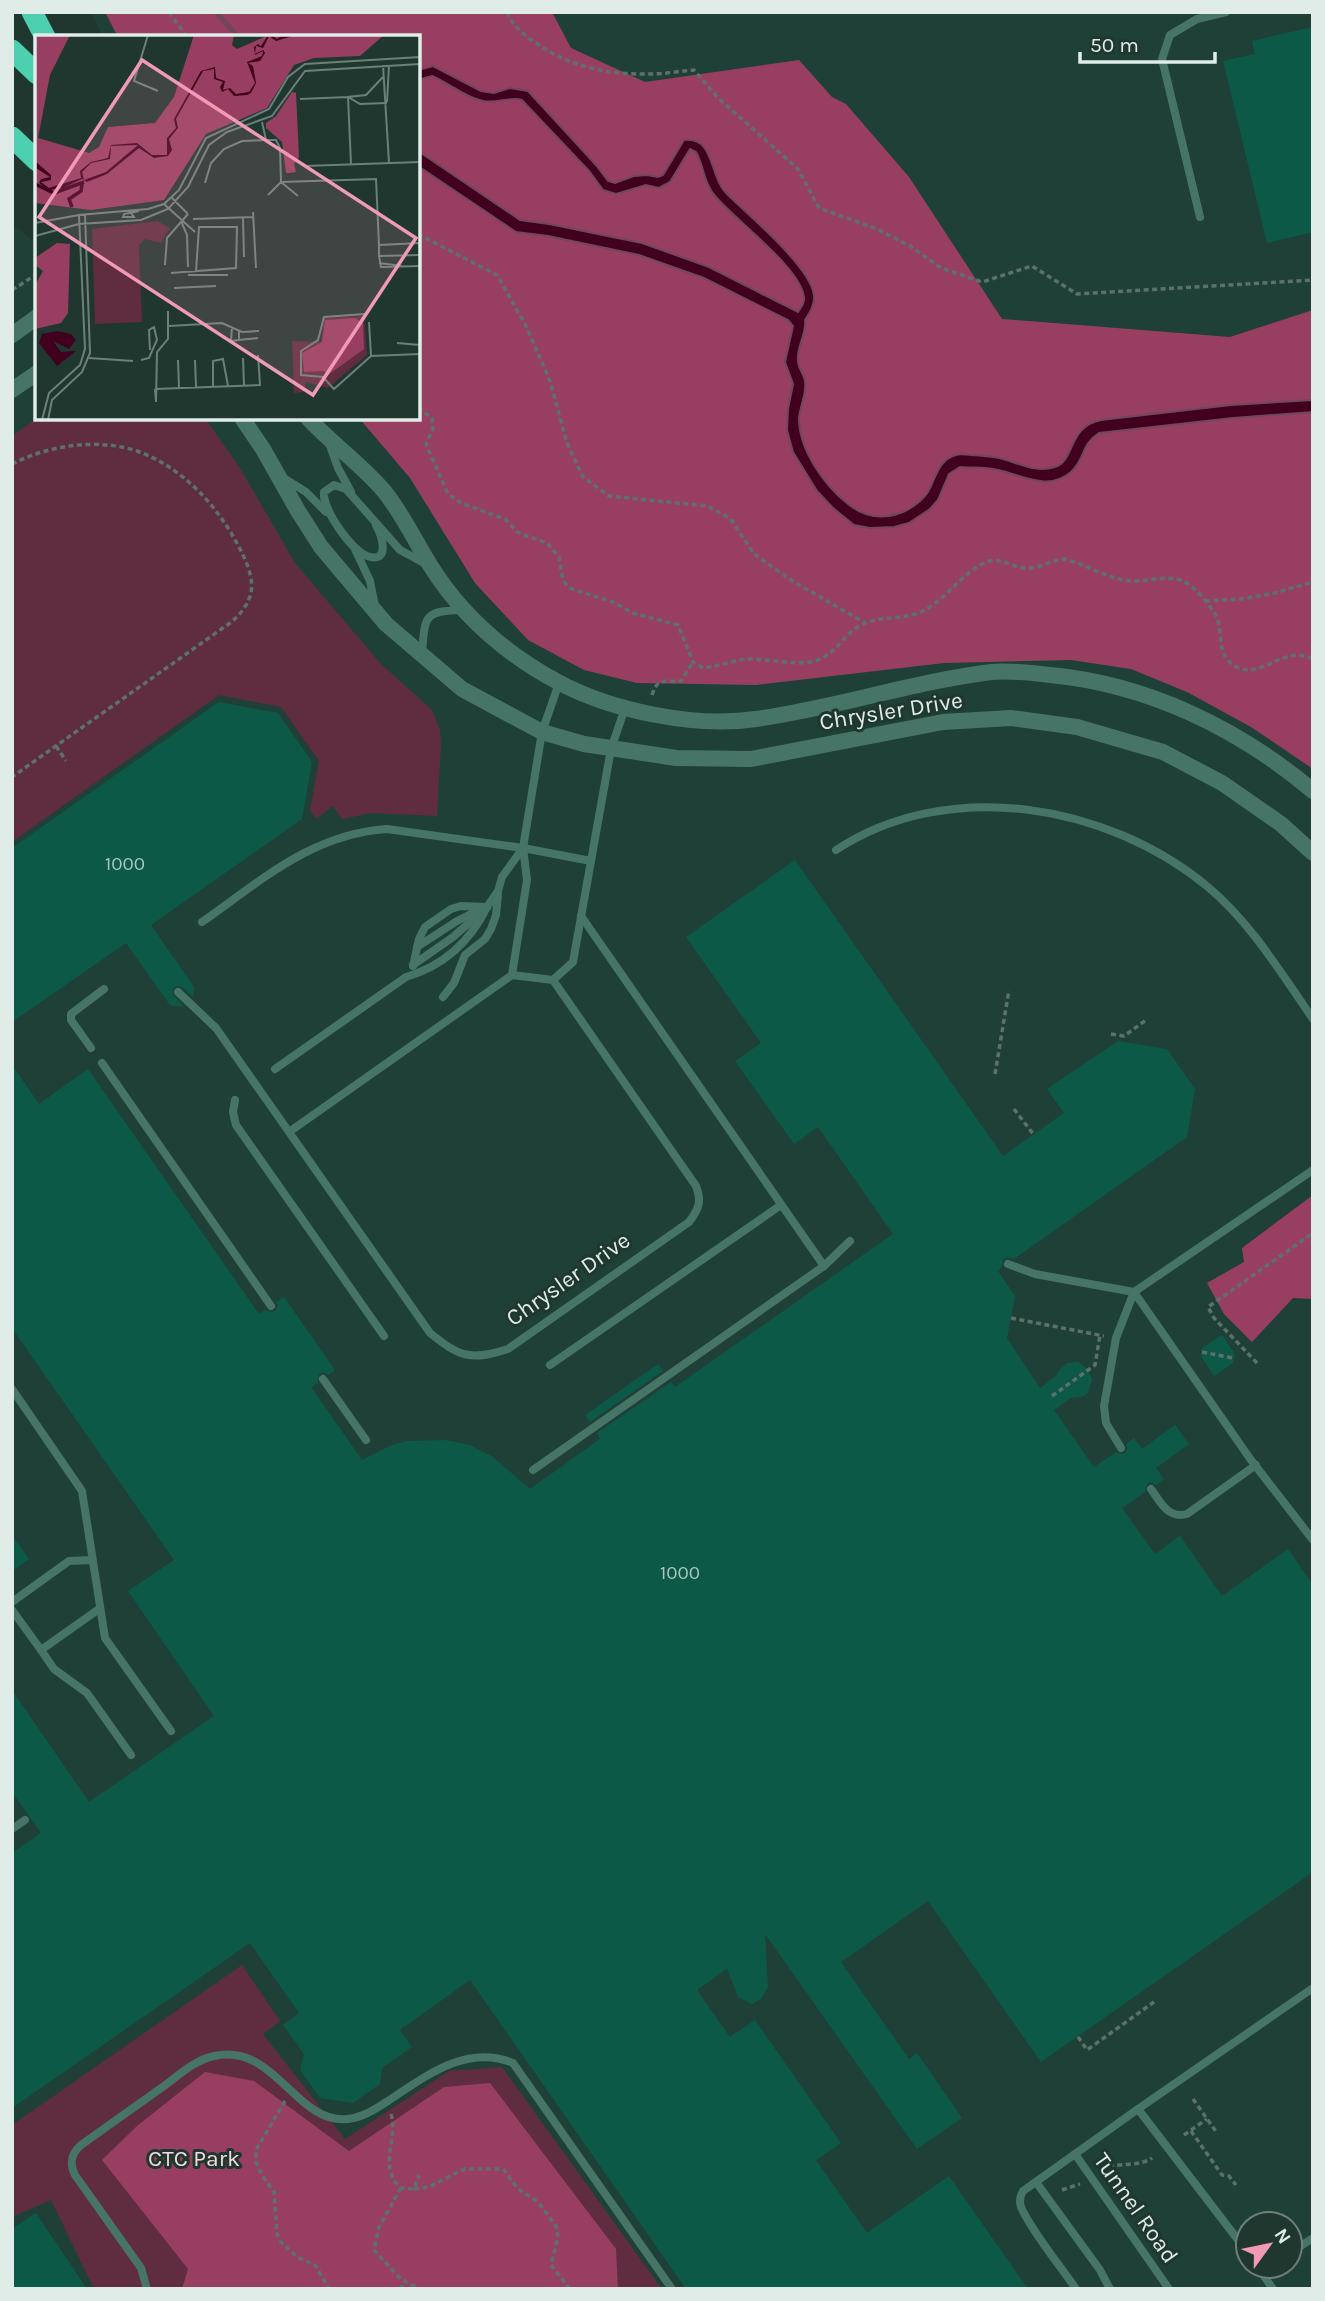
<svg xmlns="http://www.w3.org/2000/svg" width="1325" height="2301" viewBox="0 0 1325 2301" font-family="Karla,sans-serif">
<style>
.built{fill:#1f4036;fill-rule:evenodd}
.green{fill:#5f2d3f}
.forest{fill:#983f61}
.water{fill:#40001e;stroke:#70475b;stroke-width:2}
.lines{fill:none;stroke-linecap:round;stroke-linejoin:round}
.stream{stroke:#70475b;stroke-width:5}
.building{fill:#0d5948}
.path{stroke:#5d716b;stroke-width:3.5;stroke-dasharray:5 3.5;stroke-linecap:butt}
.lane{stroke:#467567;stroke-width:8}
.street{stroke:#467567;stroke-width:16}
.highway{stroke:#4cd0af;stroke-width:21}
.labels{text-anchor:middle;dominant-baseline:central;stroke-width:6;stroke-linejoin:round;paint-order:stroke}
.number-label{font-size:19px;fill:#aac7c0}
.street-label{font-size:23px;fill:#dfece8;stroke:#203730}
.park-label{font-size:23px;fill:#f4d9e1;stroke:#203730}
.inset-river{fill:none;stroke:#40001e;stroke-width:3.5}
.inset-road{fill:none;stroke:#6c7f7a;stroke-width:2}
.view{fill:#f09ab6;fill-opacity:0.15;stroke:#f09ab6;stroke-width:3.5}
.inset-edge{fill:none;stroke:#dfece8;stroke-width:3.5}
</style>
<rect width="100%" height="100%" fill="#203730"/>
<path class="built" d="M91,12H1313V2289H12V224L37,244V418H418V37H103ZM1248,2224H1290V2266H1248Z"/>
<g class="green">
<path d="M37,418H205L240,468L295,563L380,663L432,710L440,730L441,744L437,816L372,813L342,819L333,806L316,819L310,810L319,761L281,707L219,695L12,842V436Z"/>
<path d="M242,1965L280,2021L263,2034L345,2139L449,2071L502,2067L662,2289H94L51,2200L12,2217V2125Z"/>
</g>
<g class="forest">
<path d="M105,12H552L571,48L645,82L799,60L832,97L846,104L909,177L1002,319L1230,337L1313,310V769L1251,727L1187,692L1131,669L1071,660L944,663L756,685L637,683L584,670L528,640L475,583L410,478L359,418H418V37H118Z"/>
<path d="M1313,1195V1299L1293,1298L1252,1342L1224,1314L1207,1283L1244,1262L1242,1248Z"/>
<path d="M205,2072L254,2081L349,2151L444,2087L490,2083L616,2249L618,2289H182L188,2269L102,2160L137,2126Z"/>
</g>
<path class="water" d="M433,66L481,91L494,93L510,88L528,91L596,165L608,181L615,183L634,176L647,175L658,177L663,175L684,140C715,136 709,177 727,194C748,215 810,266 814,295C815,305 810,312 805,320C807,334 796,348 798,361C798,368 804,374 805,381C807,394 800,406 799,418C799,450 824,485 848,504C864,517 883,520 903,512C912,508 923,500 928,492C936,478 938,460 956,455C960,453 966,455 971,455C982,456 993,456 1003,459C1021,464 1036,473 1055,467C1076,460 1067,427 1101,420L1231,405L1313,400V412L1233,418L1099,433C1081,444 1085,460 1071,472C1048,492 1022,475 998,470C986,467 972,468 960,467L949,474L938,500L930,509L909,523L894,527L870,528L854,525L833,508L817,491L793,452L787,430L788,409L793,384L785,362L793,326L788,320L704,278L639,255L548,236L516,232L418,166V151L520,220L549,224L642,243L709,267L798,312C801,307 805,304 804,297C800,267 736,221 715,196C704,184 704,166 696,152L690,149L670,182L659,188L646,185L616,194L603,190L589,171L522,100C510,96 497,104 483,101C466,98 449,83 432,76L418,80V70Z"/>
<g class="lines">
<path class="stream" d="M216,12L238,37"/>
</g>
<g class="building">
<path d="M1313,27V232L1267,243L1223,61L1255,54L1252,41Z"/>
<path d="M219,702L278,713L312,762L302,819L151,925L194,987L193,997L182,987L176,986L172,990V994L184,1007L170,1005L126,943L12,1022V848Z"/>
<path d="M795,860L1003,1156L1064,1113L1047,1089L1118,1041L1167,1049L1195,1089L1187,1137L1014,1259L1008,1257L1003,1259L1002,1267L998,1271L1015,1296L1007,1338L1040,1388L1056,1376L1059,1370L1067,1363L1078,1362L1089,1370L1092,1380L1088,1393L1082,1397L1071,1398L1054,1410L1094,1467L1116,1452L1120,1454L1125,1453L1127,1449L1126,1444L1134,1438L1142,1449L1175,1425L1189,1444L1156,1468L1164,1479L1156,1485L1151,1482L1147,1484L1145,1492L1122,1508L1155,1554L1180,1536L1222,1596L1288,1549L1313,1585V1872L1041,2062L928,1901L841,1962L909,2059L917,2053L962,2118L917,2149L765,1934L768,1987L761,1999L752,2004L738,1997L727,1969L697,1990L730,2037L755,2020L841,2143L816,2160L867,2233L949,2176L1028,2289H686L470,1980L400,2030L412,2047L382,2068L380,2084L353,2103L320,2098L300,2070L304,2054L283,2025L299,2013L250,1943L12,2108V1853L41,1833L12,1792V1690L89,1802L214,1716L128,1591L174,1560L12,1328V1065L39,1104L88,1069L259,1314L265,1310L271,1312L275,1311L278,1306L276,1302L284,1297L335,1370L328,1375L323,1372L319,1374L318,1383L311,1387L362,1460L392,1445L406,1441L445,1440L470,1445L493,1457L530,1489L600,1439L597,1433L671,1382L675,1387L893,1234L818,1127L794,1144L735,1061L761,1043L686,937Z"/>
<path d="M1222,1335L1235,1354L1233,1363L1214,1376L1201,1356L1202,1348Z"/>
<path d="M658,1364L663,1371L590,1422L585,1415Z"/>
<path d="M12,1535L29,1559L12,1571Z"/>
<path d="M36,2213L87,2289H12V2229Z"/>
</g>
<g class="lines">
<g class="path">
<path d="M169,12L187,37"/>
<path d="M507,12C513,26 524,35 536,43C570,67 609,75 650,74C665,74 680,71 694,70L718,98L798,169L819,208L877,229L910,246L941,268L982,282L1032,266L1077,294L1313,280"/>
<path d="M418,234L497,275L526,326L550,381L567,443L583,477L609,496L707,506L730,518L754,554L791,580L865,623"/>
<path d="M12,290L37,274"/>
<path d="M418,408L432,418L433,429L426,444L448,494L461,503L505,519L517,532L524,535L547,543L559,557L562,576L565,583L572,589L613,602L633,613L678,625L693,662L703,668C720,666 734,660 750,659C769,659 791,665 810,662C836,657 842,635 861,625C879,615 903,621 923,611C946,599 960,576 982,564C1000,554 1011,569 1028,568C1041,568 1051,560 1064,559C1086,564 1108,579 1130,581C1151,582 1175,571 1192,587C1201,595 1211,606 1216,616C1225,635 1214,656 1237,667C1262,680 1283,644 1313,659"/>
<path d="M12,464C49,445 97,438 137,451C182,467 217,505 239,547C246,561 254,577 251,593C248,605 240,615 230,623L12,777"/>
<path d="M1205,601L1241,599L1271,594L1313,582"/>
<path d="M652,695C658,676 665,683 681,681L693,662"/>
<path d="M56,746L66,761"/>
<path d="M1111,1034L1124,1036L1146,1020"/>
<path d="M995,1074L1009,990"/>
<path d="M1014,1109L1034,1135"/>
<path d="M1011,1318L1104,1336"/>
<path d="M1202,1352L1233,1358"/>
<path d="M1257,1363L1214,1318L1208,1307L1313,1233"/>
<path d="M1052,1396L1095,1365L1100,1335"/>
<path d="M1078,2037L1087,2050L1154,2002"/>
<path d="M1193,2099L1217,2133"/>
<path d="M285,2101L256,2150V2162L262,2175L274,2192L277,2233L280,2241L297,2257L315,2265L329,2289"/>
<path d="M391,2114C399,2137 377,2168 401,2188L414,2189L419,2175"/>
<path d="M1191,2131L1222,2175L1229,2176L1236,2185"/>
<path d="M1184,2135L1207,2119"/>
<path d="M1101,2170C1118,2161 1137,2168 1152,2158"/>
<path d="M401,2188L379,2227L374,2250L401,2279L419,2289"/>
<path d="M414,2189L429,2187L464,2169H503L518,2189L538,2202L556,2226L558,2236L551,2265L570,2289"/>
<path d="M1062,2190L1080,2184"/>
<path d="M400,2289L405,2282"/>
</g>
<g class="lane">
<path d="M1200,217L1162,59L1170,35L1197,19L1226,12"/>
<path d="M329,443L338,468L351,492"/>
<path d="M285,479L306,492L326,512"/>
<path d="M376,525C382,536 391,564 367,556C351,550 322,509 324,492L334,485L346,489L400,550L424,563"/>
<path d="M355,549L370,581L375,606"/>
<path d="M422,654C425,616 423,611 463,610"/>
<path d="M836,850C949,776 1108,804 1208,887C1251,923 1281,973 1313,1019"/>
<path d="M581,916L824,1266"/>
<path d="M202,922C262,880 312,834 387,829L523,848L591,861"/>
<path d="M417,947L457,921L477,911"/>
<path d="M413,965L453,937L487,907L498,891L502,877L523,848"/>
<path d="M413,966L419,939L425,927L451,909L461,906L487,907"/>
<path d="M512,975L527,880L523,848L542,732L559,683"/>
<path d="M553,980L573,962L611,749L625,708"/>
<path d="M178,992L216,1028L430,1333C460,1357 470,1361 508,1349L689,1222C699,1209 702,1201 696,1186L553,980L512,975L289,1132"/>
<path d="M443,997L454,983L465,955L485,939L491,929L496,915L498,894"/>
<path d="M91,1048L71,1020V1014L104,989"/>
<path d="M102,1063L271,1306"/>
<path d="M275,1069L406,977C443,966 470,942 487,907"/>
<path d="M235,1100L233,1112L236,1125L384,1336"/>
<path d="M1008,1264L1035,1274L1134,1292L1313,1170"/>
<path d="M1134,1292L1251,1460L1313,1540"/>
<path d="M550,1365L781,1205"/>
<path d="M323,1379L366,1440"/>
<path d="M12,1389L82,1491L105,1638L171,1731"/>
<path d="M1121,1448L1106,1423L1104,1406L1116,1338L1134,1292"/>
<path d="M533,1470L824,1266L850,1241"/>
<path d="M1151,1489C1161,1503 1168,1519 1187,1514L1256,1465"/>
<path d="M12,1602L69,1561L92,1560"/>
<path d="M99,1609L41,1650L54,1669L87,1693L131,1755"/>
<path d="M12,1610L41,1650"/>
<path d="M12,1829L25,1820"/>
<path d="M1138,2109L1313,1988"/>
<path d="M1075,2154L1023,2191C1020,2196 1019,2201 1021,2207C1030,2229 1061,2267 1076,2289"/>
<path d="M1036,2182L1100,2270L1110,2289"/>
<path d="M1290,2253L1313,2238"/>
<path d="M1257,2266L1273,2289"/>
<path d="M1262,2272L1271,2266"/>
<path d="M147,2289L141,2268L75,2175C69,2163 71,2154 81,2145C109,2125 136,2106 164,2086C179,2075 195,2060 214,2056C275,2042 296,2125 348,2119C364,2117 377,2108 391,2099C427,2075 468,2044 513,2063L672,2289"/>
<path d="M1169,2289L1075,2154L1138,2109L1248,2253"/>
</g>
<g class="street">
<path d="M12,335L37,317"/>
<path d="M12,390L37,373"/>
<path d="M242,418L263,449L298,511L321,547L386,624L462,689L542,732L584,744L676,758L751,759L943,722L1011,718L1077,727L1163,752L1222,783L1281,824L1313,853"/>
<path d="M308,418C332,444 361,464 384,491C402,513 415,541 430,565C461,615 506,654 558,682C612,711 695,728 756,719C835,708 912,682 991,672C1010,670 1031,673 1050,675C1147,684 1238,728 1313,791"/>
</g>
<g class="highway">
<path d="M32,12L45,37"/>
<path d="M12,50L37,74"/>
<path d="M12,137L37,161"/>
</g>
</g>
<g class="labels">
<g class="number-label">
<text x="125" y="864">1000</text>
<text x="680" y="1573">1000</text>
</g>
<g class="street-label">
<text transform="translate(891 711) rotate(-9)">Chrysler Drive</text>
<text transform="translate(568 1279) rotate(-35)">Chrysler Drive</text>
<text transform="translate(1136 2208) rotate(55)">Tunnel Road</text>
</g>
<g class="park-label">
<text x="194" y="2158">CTC Park</text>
</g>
</g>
<g transform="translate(35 35)">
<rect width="385" height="385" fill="#203730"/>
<path d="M122,186L135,193L126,208L110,204L104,210L107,287L60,289L57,194ZM329,281L332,320L293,353L271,347L269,357L259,358L257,306L286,307L289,283Z" fill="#5f2d3f"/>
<path d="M0,0H35L15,40L3,103L54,118L64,112L73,92L120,88L139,62L159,0H199L197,10L202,14L234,0H349L325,21L279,23L259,30L232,73L171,99L129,165L56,175L0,168ZM257,57L261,58L264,122L259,129L261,137L255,138H251L247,107L231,93V88L241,81ZM22,208L35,209L33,278L26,288L0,294V250L8,236L0,230V223ZM320,283L328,288L329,314L293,340L289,336L269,337L267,318L287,307L290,285Z" fill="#983f61"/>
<path d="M233,0H237L242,4L247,0H261L241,6L234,1L228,13L221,11L220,19L228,15L230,18L225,26L213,28L218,31L221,48L216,58L212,60L199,61L193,54L187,57L185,52L188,47L179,44V34L168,36L141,84L143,93L134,104L137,115L133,121L119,123L104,113L72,139L52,147L47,144L28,153L14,155L4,148L6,144L15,142L1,133L0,126L16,140V145L6,147L14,153L46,143L45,136L56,127L73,123L76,110L102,108L117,120H132V103L141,93L139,84L166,36L180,32L181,43L190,46L188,55L195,53L201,59L214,57L220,48L212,27L227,21L228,16L220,20L219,12L223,9L226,11ZM103,110L71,137L49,145L47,137L56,128L75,124L76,111ZM22,296L36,299L41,305L34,314L18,306L26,317L41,316L22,331L4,308L7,299Z" fill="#40001e" fill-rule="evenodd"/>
<path class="inset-river" d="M0,149L19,158L49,147M37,172L34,164L46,156L47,149"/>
<path class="inset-road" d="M113,0L99,46L123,56M348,30L354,128M265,64L313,62L325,69L352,68M352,67L354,30M227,87L231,105H241L245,113L246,147L233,160M316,129L313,62L331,60L348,42M270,131L385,127M246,147L341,144L344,210M246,147L263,161M170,148L176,128L189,114L207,106L231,105M137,163L153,179M129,169L160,197M218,177L221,233M96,178L99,182H88L89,179L104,176M208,183L209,222M158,184L219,182M146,186L152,200L153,232M0,188L44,180M44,189L106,185L133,174L153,152L174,110L192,97L237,81L270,36L385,29M0,201L44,189M385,208L344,210V221L385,220M344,221L346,232L385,231M344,228L367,231M130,230L132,203L153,179M136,238L201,233L202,192H164L161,236M153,240H193M139,253L181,251M330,279L289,282L283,305L266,316V340L288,342L299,354L336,321M334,287L336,321L385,319M134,291L187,288L207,297L224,296M197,292L196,306L204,305M204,296V305L223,303M362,308L385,310M54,323L98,326M208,323L209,350M106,325L114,323L122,305L119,292L114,295L115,315M143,325L144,353M160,325L161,352M178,351V326L188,324L193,351M120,354L225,350L223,320M120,354L121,367L122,317L133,304V276M7,385L14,358L45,330L50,314L44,180L113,174L129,169L144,155L171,103L234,74L253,42L270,29L385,22M13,385L17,365L47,337L55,318L50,180"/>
<path class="view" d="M107,25L381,203L278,360L4,182Z"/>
<rect width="385" height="385" class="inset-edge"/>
</g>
<rect width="1325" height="2301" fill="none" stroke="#dfece8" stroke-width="28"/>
<g transform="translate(1269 2245) rotate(57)"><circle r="33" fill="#203730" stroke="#6c7f7a" stroke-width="2"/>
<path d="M0-5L12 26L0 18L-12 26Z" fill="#f09ab6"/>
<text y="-10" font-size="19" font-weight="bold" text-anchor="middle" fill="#dfece8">N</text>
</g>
<path d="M1080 52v10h135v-10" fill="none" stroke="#dfece8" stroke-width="3.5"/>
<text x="1090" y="52" font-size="21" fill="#dfece8" stroke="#203730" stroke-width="5" paint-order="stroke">50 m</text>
</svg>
